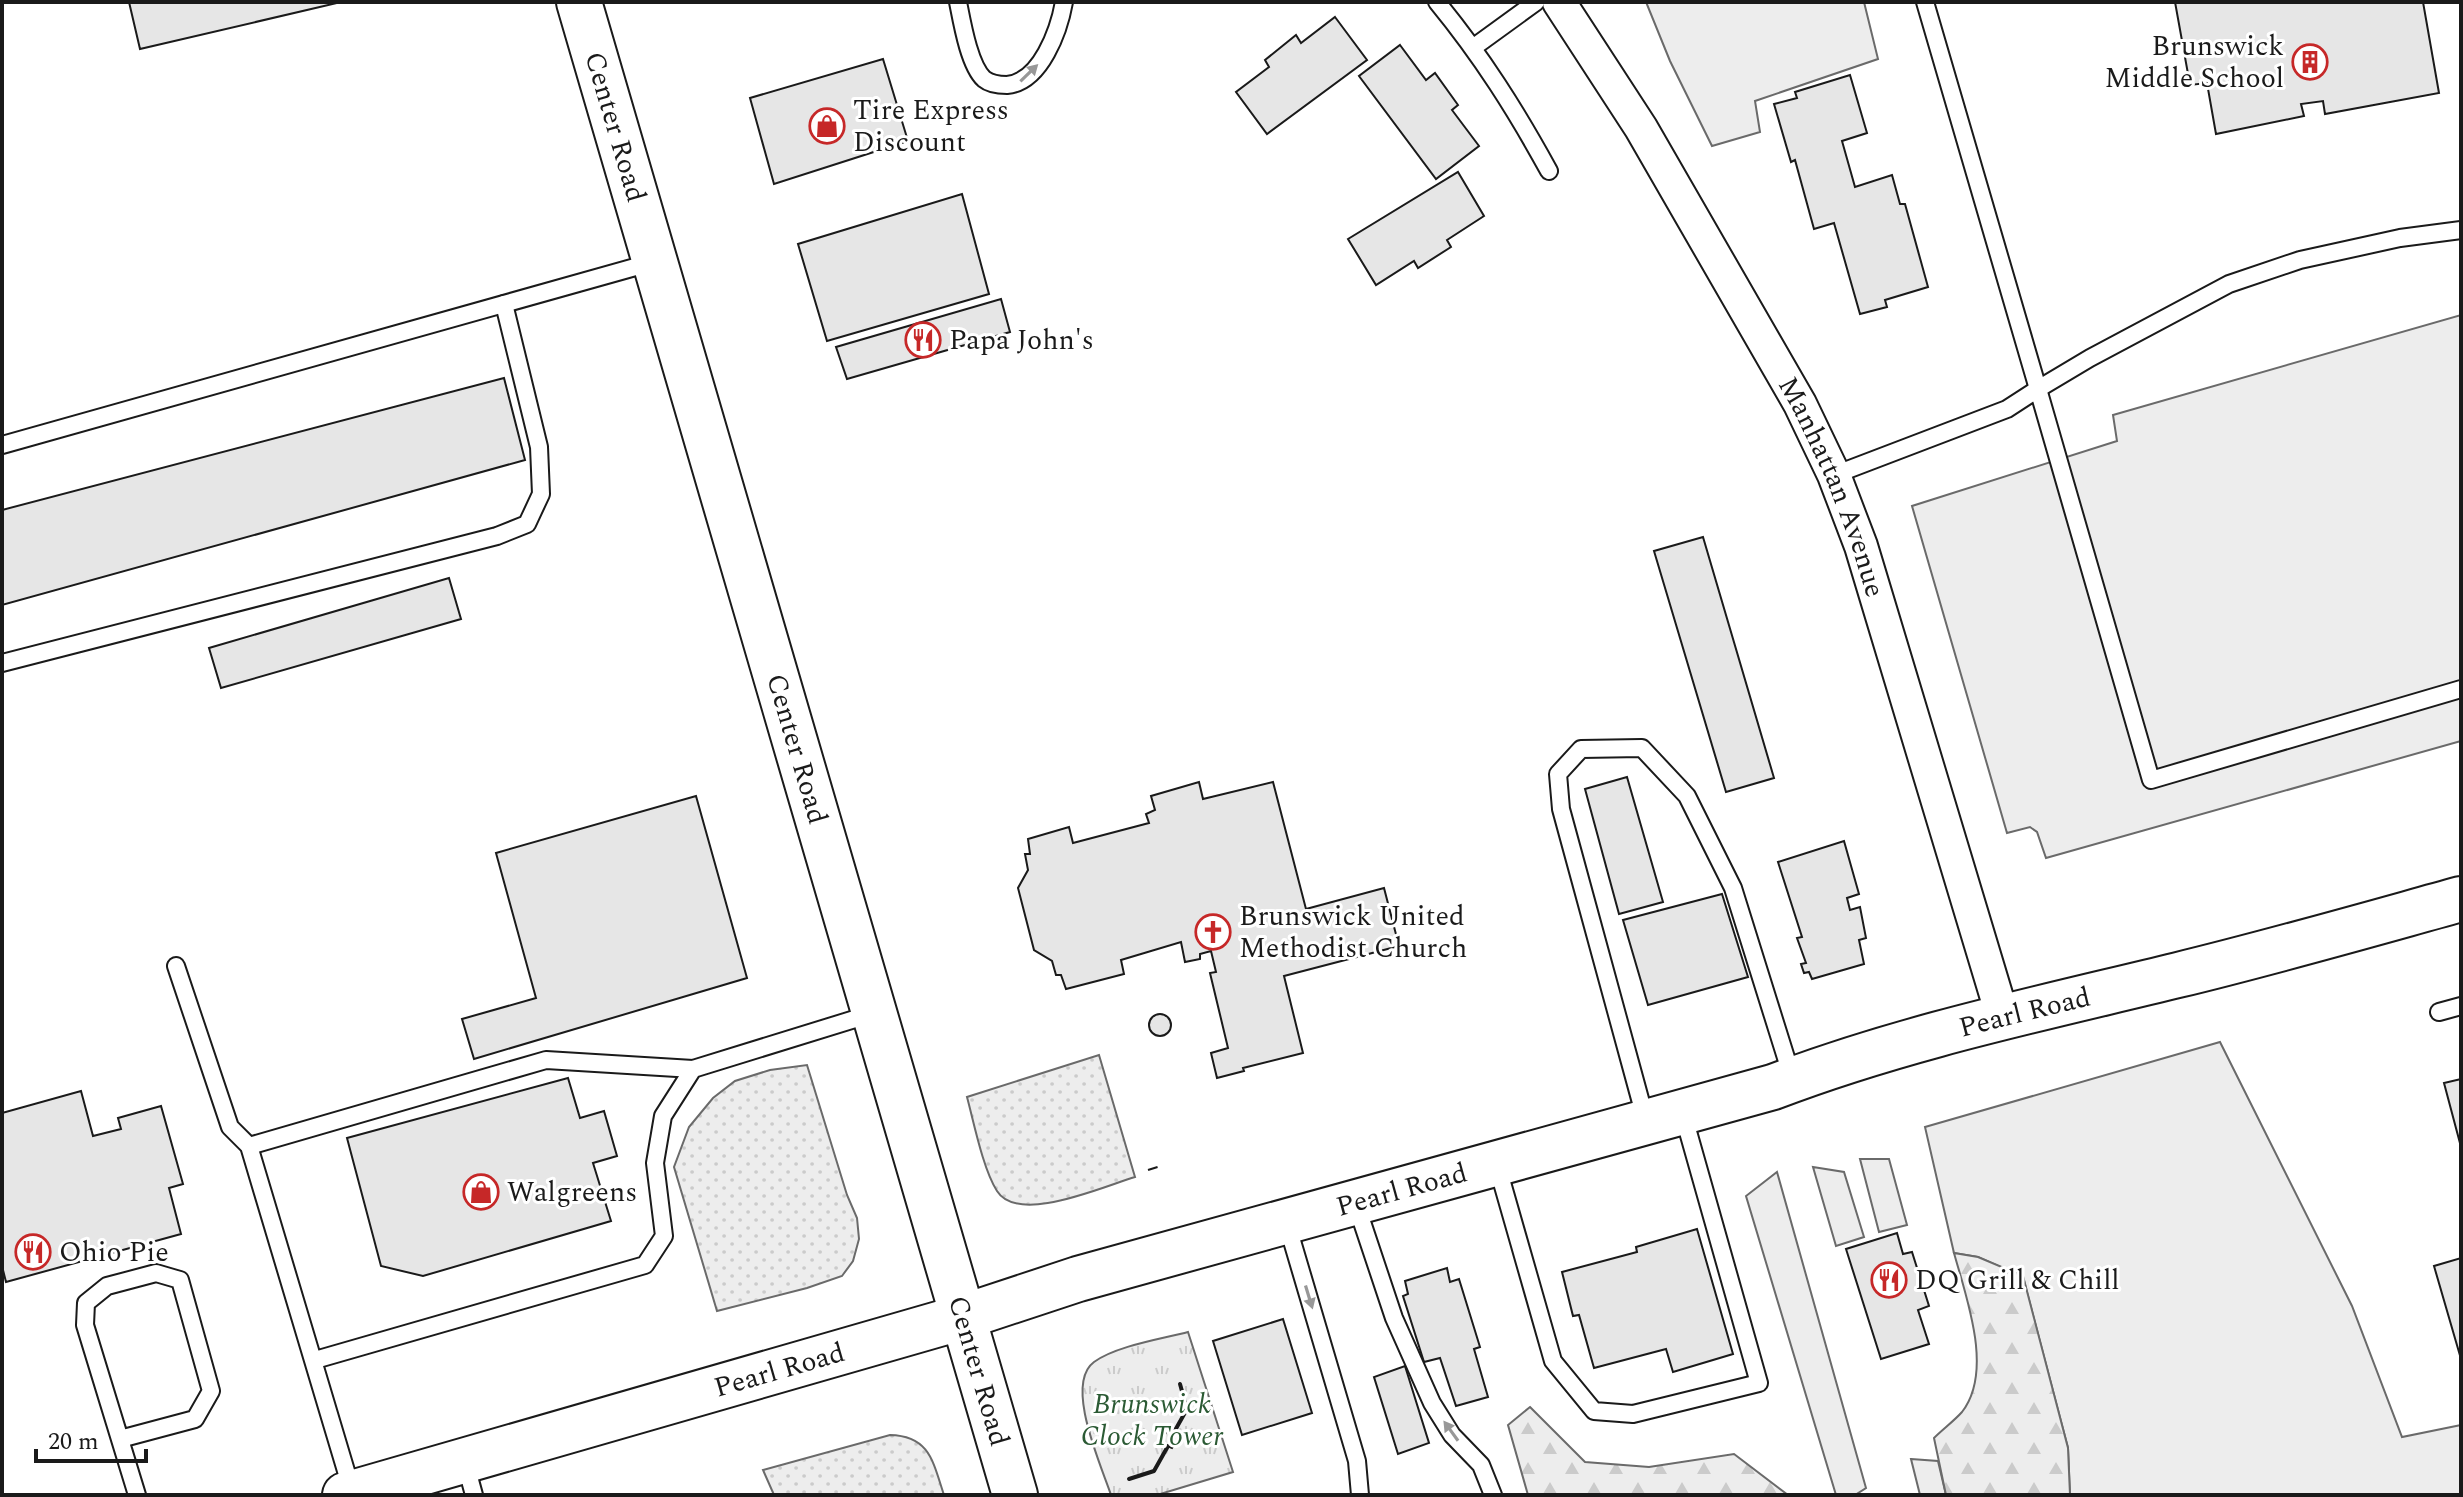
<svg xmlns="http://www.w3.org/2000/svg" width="2463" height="1497" viewBox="0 0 2463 1497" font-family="Spectral,serif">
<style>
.built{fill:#ededed;stroke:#6a6a6a;stroke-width:2}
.forest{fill:url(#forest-firs);stroke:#6a6a6a;stroke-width:2}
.park{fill:url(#park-tufts);stroke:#6a6a6a;stroke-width:2}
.garden{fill:url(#garden-dots);stroke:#6a6a6a;stroke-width:2}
.building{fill:#e6e6e6;stroke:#1a1a1a;stroke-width:2}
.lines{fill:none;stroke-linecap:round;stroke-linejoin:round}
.lane-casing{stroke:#1a1a1a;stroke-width:20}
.street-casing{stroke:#1a1a1a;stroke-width:36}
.primary-casing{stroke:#1a1a1a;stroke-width:48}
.lane{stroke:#fff;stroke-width:16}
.street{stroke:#fff;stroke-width:32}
.primary{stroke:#fff;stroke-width:44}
.fence{stroke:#1a1a1a;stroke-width:2;stroke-dasharray:10 4;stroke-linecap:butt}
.wall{stroke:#1a1a1a;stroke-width:4}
.oneway{fill:#989898}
.labels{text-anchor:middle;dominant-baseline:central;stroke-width:6;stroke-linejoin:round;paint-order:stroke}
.poi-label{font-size:28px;fill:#1a1a1a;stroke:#fff;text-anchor:start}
.street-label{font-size:28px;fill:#1a1a1a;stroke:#fff}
.park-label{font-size:28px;font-style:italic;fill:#2b5a34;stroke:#fff}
</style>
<defs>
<pattern id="forest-firs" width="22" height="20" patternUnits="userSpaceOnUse" patternTransform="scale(2)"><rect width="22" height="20" fill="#ededed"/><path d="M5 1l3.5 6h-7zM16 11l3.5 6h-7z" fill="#cbcbcb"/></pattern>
<pattern id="park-tufts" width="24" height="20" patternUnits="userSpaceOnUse" patternTransform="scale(2)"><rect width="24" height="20" fill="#ededed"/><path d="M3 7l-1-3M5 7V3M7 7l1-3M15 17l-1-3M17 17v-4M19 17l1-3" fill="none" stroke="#cbcbcb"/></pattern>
<pattern id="garden-dots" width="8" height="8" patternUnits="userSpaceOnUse" patternTransform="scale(2)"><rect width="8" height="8" fill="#ededed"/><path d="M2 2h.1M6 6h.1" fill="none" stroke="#cbcbcb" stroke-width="1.8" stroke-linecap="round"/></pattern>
</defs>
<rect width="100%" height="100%" fill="#fff"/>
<g class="built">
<path d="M1646,2H1864L1878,59L1755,101L1760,132L1712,146L1670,61Z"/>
<path d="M2461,315V741L2046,858L2037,832L2030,827L2007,833L1912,506L2117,441L2113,415Z"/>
<path d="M2220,1042L2352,1306L2402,1437L2461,1425V1495H2070L2068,1448L2023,1277L1978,1257L1954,1253L1925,1127Z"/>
<path d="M1860,1159H1889L1907,1225L1879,1232Z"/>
<path d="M1813,1167L1844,1172L1864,1237L1836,1246Z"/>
<path d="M1777,1172L1866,1488L1855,1495H1836L1746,1196Z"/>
<path d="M1911,1459L1938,1461L1946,1495H1920Z"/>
</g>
<g class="forest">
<path d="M1954,1253L1978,1257L2023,1276L2068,1448L2070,1495H1946L1934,1438C1943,1429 1954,1421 1962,1412C1994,1371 1966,1297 1954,1253Z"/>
<path d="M1530,1407L1585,1462L1649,1467L1734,1454L1788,1495H1528L1508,1425Z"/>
</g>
<path class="park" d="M1188,1332L1233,1472L1157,1495H1111C1101,1465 1064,1384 1094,1362C1116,1346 1161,1339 1188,1332Z"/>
<g class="garden">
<path d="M1099,1055L1135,1177C1104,1186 1018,1225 997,1191C983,1169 974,1123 967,1097Z"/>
<path d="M807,1065L847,1195L857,1218L859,1239L853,1261L842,1276L807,1288L717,1311L674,1167L689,1127L713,1098L735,1081L770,1070Z"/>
<path d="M890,1435C930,1436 933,1462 944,1495H774L763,1470Z"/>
</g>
<g class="building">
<path d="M129,2H337V3L140,49Z"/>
<path d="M2175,2H2423L2439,93L2325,114L2323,101L2301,104L2304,116L2216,134L2207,83L2190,85Z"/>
<path d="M1335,17L1367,60L1267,134L1236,92L1269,67L1265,60L1296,35L1301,43Z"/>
<path d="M1400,45L1426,80L1435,73L1458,105L1452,110L1479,146L1436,179L1359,76Z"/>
<path d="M883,59L908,141L774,184L750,98Z"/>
<path d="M1850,75L1867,133L1842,141L1855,187L1892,175L1900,204H1905L1928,287L1885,300L1887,307L1860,314L1834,223L1814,229L1795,160L1791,162L1774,104L1797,98L1795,92Z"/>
<path d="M1458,172L1484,216L1447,240L1451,247L1418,268L1414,261L1376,285L1348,239Z"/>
<path d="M962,194L989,294L827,341L798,244Z"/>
<path d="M1001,299L1010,332L847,379L836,347Z"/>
<path d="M504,378L525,460L2,605V510Z"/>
<path d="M1703,537L1774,778L1726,792L1654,551Z"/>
<path d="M449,578L461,619L221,688L209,648Z"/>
<path d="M1627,777L1663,902L1619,914L1585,789Z"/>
<path d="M1199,782L1203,799L1273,782L1306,909L1384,888L1399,946L1284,976L1303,1053L1243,1068L1244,1071L1217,1078L1211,1053L1228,1048L1210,973L1216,972L1211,951L1200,954V959L1185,962L1181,942L1121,960L1124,974L1066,989L1061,975H1056L1052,961L1034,950L1018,888L1028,870L1025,854H1030L1028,839L1069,827L1073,843L1149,823L1146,814L1155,810L1151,796Z"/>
<path d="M696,796L747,978L474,1059L462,1019L536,998L496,853Z"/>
<path d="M1844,841L1859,894L1847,898L1850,910L1860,907L1866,938L1859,940L1864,964L1812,979L1809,972L1804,973L1801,964L1806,963L1797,938L1802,937L1778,862Z"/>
<path d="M1722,894L1748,977L1648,1005L1623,920Z"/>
<circle cx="1160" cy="1025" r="11"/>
<path d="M568,1078L580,1118L604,1111L617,1156L593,1163L611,1221L423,1276L381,1266L347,1138Z"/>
<path d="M2461,1079V1147L2444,1083Z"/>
<path d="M81,1091L93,1136L121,1129L118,1118L161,1106L183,1184L169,1188L181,1234L6,1282L2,1266V1113Z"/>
<path d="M1697,1229L1733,1354L1673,1372L1666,1349L1594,1368L1579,1315L1573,1316L1562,1272L1637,1252L1636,1247Z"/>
<path d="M1897,1233L1903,1254L1912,1252L1929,1306L1918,1310L1929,1344L1881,1359L1846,1249Z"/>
<path d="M2461,1258V1359L2434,1266Z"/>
<path d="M1447,1268L1450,1282L1459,1279L1480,1347L1474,1349L1488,1397L1456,1406L1440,1358L1424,1362L1403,1296L1408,1294L1405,1281Z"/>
<path d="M1283,1319L1312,1413L1242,1435L1213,1341Z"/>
<path d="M1405,1366L1429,1443L1398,1454L1374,1377Z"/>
<path d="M1167,1431L1179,1437L1172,1448L1160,1443Z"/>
</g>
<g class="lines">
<defs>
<g id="lane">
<path d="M958,2C962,22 969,65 984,79C990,84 999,85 1007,85C1041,82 1059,30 1064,2"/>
<path d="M1437,2C1482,57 1515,109 1549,171"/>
<path d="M1925,2L2038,389L2090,358L2229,284L2300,260L2400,238L2461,230"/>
<path d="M1474,47L1536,2"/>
<path d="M2,445L653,262"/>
<path d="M1834,475L2007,409L2038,389L2151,780L2461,689"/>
<path d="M2,663L497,536L527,524L541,494L539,447L504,304"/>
<path d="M176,966L230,1127L249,1146L352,1491"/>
<path d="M2439,1012L2461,1006"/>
<path d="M1646,1121L1561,809L1558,774L1581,749L1642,748L1687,796L1733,888L1792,1077"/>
<path d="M249,1146L546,1060L693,1069"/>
<path d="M1497,1165L1553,1361L1594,1411L1633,1414L1759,1383L1683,1114"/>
<path d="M1356,1204L1394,1318L1432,1403L1452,1435L1481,1465L1493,1495"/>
<path d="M1287,1224L1357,1461L1360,1495"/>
<path d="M315,1360L645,1265L664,1236L655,1163L663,1116L693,1069L871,1014"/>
<path d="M120,1439L195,1419L211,1391L180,1280L156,1273L107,1286L86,1303L85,1325L137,1495"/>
<path d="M465,1462L474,1495"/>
</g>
<g id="street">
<path id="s1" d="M1559,2L1641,128L1800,404L1834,475L1861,546L2003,1018"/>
</g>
<g id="primary">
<path id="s2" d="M579,2L1015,1495"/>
<path id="s3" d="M345,1495L963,1317L1078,1279L1773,1087C1904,1037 2043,1008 2178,975C2273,952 2367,925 2461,899"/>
</g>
</defs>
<use href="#lane" class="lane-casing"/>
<use href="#street" class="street-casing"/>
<use href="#primary" class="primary-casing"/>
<use href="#lane" class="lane"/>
<use href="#street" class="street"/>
<use href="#primary" class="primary"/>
<path class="fence" d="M1148,1170L1161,1166"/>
<g class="wall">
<path d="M1173,1434L1187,1409L1180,1384"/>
<path d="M1129,1479L1154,1471L1168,1446"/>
</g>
</g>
<defs><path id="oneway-solid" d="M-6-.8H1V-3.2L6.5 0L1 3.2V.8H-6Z" transform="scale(2)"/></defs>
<g class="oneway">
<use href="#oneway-solid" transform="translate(1029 73) rotate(-44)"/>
<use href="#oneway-solid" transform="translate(1309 1297) rotate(73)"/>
<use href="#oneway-solid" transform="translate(1451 1431) rotate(-126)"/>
</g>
<defs>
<symbol id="building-ring" viewBox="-11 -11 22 22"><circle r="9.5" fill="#fff" stroke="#c62828" stroke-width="1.5"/><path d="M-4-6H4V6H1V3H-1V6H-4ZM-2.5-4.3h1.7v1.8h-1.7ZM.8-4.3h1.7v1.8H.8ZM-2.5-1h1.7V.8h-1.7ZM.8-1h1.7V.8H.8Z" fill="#c62828"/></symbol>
<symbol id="shop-ring" viewBox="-11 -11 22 22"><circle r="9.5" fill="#fff" stroke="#c62828" stroke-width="1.5"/><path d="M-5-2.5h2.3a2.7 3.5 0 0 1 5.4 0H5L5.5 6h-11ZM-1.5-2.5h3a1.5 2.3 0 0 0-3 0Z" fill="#c62828"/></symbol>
<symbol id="restaurant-ring" viewBox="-11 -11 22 22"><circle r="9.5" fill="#fff" stroke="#c62828" stroke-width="1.5"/><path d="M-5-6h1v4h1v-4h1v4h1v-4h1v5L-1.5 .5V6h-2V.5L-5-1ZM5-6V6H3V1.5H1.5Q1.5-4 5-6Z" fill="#c62828"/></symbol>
<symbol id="church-ring" viewBox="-11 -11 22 22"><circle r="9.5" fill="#fff" stroke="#c62828" stroke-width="1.5"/><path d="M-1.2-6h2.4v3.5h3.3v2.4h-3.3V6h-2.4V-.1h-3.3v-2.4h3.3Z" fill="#c62828"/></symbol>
</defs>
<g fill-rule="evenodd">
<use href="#building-ring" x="2290" y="42" width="40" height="40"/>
<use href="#shop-ring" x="807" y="106" width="40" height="40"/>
<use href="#restaurant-ring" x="903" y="320" width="40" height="40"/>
<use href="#church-ring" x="1193" y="912" width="40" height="40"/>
<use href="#shop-ring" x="461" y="1172" width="40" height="40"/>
<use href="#restaurant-ring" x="13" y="1232" width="40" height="40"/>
<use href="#restaurant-ring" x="1869" y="1260" width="40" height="40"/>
</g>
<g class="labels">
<g class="poi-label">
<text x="2284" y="46" text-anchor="end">Brunswick<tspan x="2284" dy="32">Middle School</tspan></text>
<text x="853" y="110">Tire Express<tspan x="853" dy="32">Discount</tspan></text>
<text x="949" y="340">Papa John's</text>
<text x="1239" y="916">Brunswick United<tspan x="1239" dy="32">Methodist Church</tspan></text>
<text x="507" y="1192">Walgreens</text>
<text x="59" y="1252">Ohio Pie</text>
<text x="1915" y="1280">DQ Grill &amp; Chill</text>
</g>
<g class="street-label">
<text stroke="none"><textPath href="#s2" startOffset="130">Center Road</textPath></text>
<text stroke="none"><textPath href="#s1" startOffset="558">Manhattan Avenue</textPath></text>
<text stroke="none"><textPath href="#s2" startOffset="778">Center Road</textPath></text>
<text stroke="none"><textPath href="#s3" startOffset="1748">Pearl Road</textPath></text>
<text stroke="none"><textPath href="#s3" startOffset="1100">Pearl Road</textPath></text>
<text stroke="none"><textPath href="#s3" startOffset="452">Pearl Road</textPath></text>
<text stroke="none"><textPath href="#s2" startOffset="1426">Center Road</textPath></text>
</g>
<g class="park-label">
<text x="1152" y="1404">Brunswick<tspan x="1152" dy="32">Clock Tower</tspan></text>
</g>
</g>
<rect width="2463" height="1497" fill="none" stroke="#1a1a1a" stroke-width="8"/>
<path d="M36 1449v12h110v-12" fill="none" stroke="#1a1a1a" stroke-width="4"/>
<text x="48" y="1449" font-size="24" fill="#1a1a1a" stroke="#ffffff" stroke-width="6" paint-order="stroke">20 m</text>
</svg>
